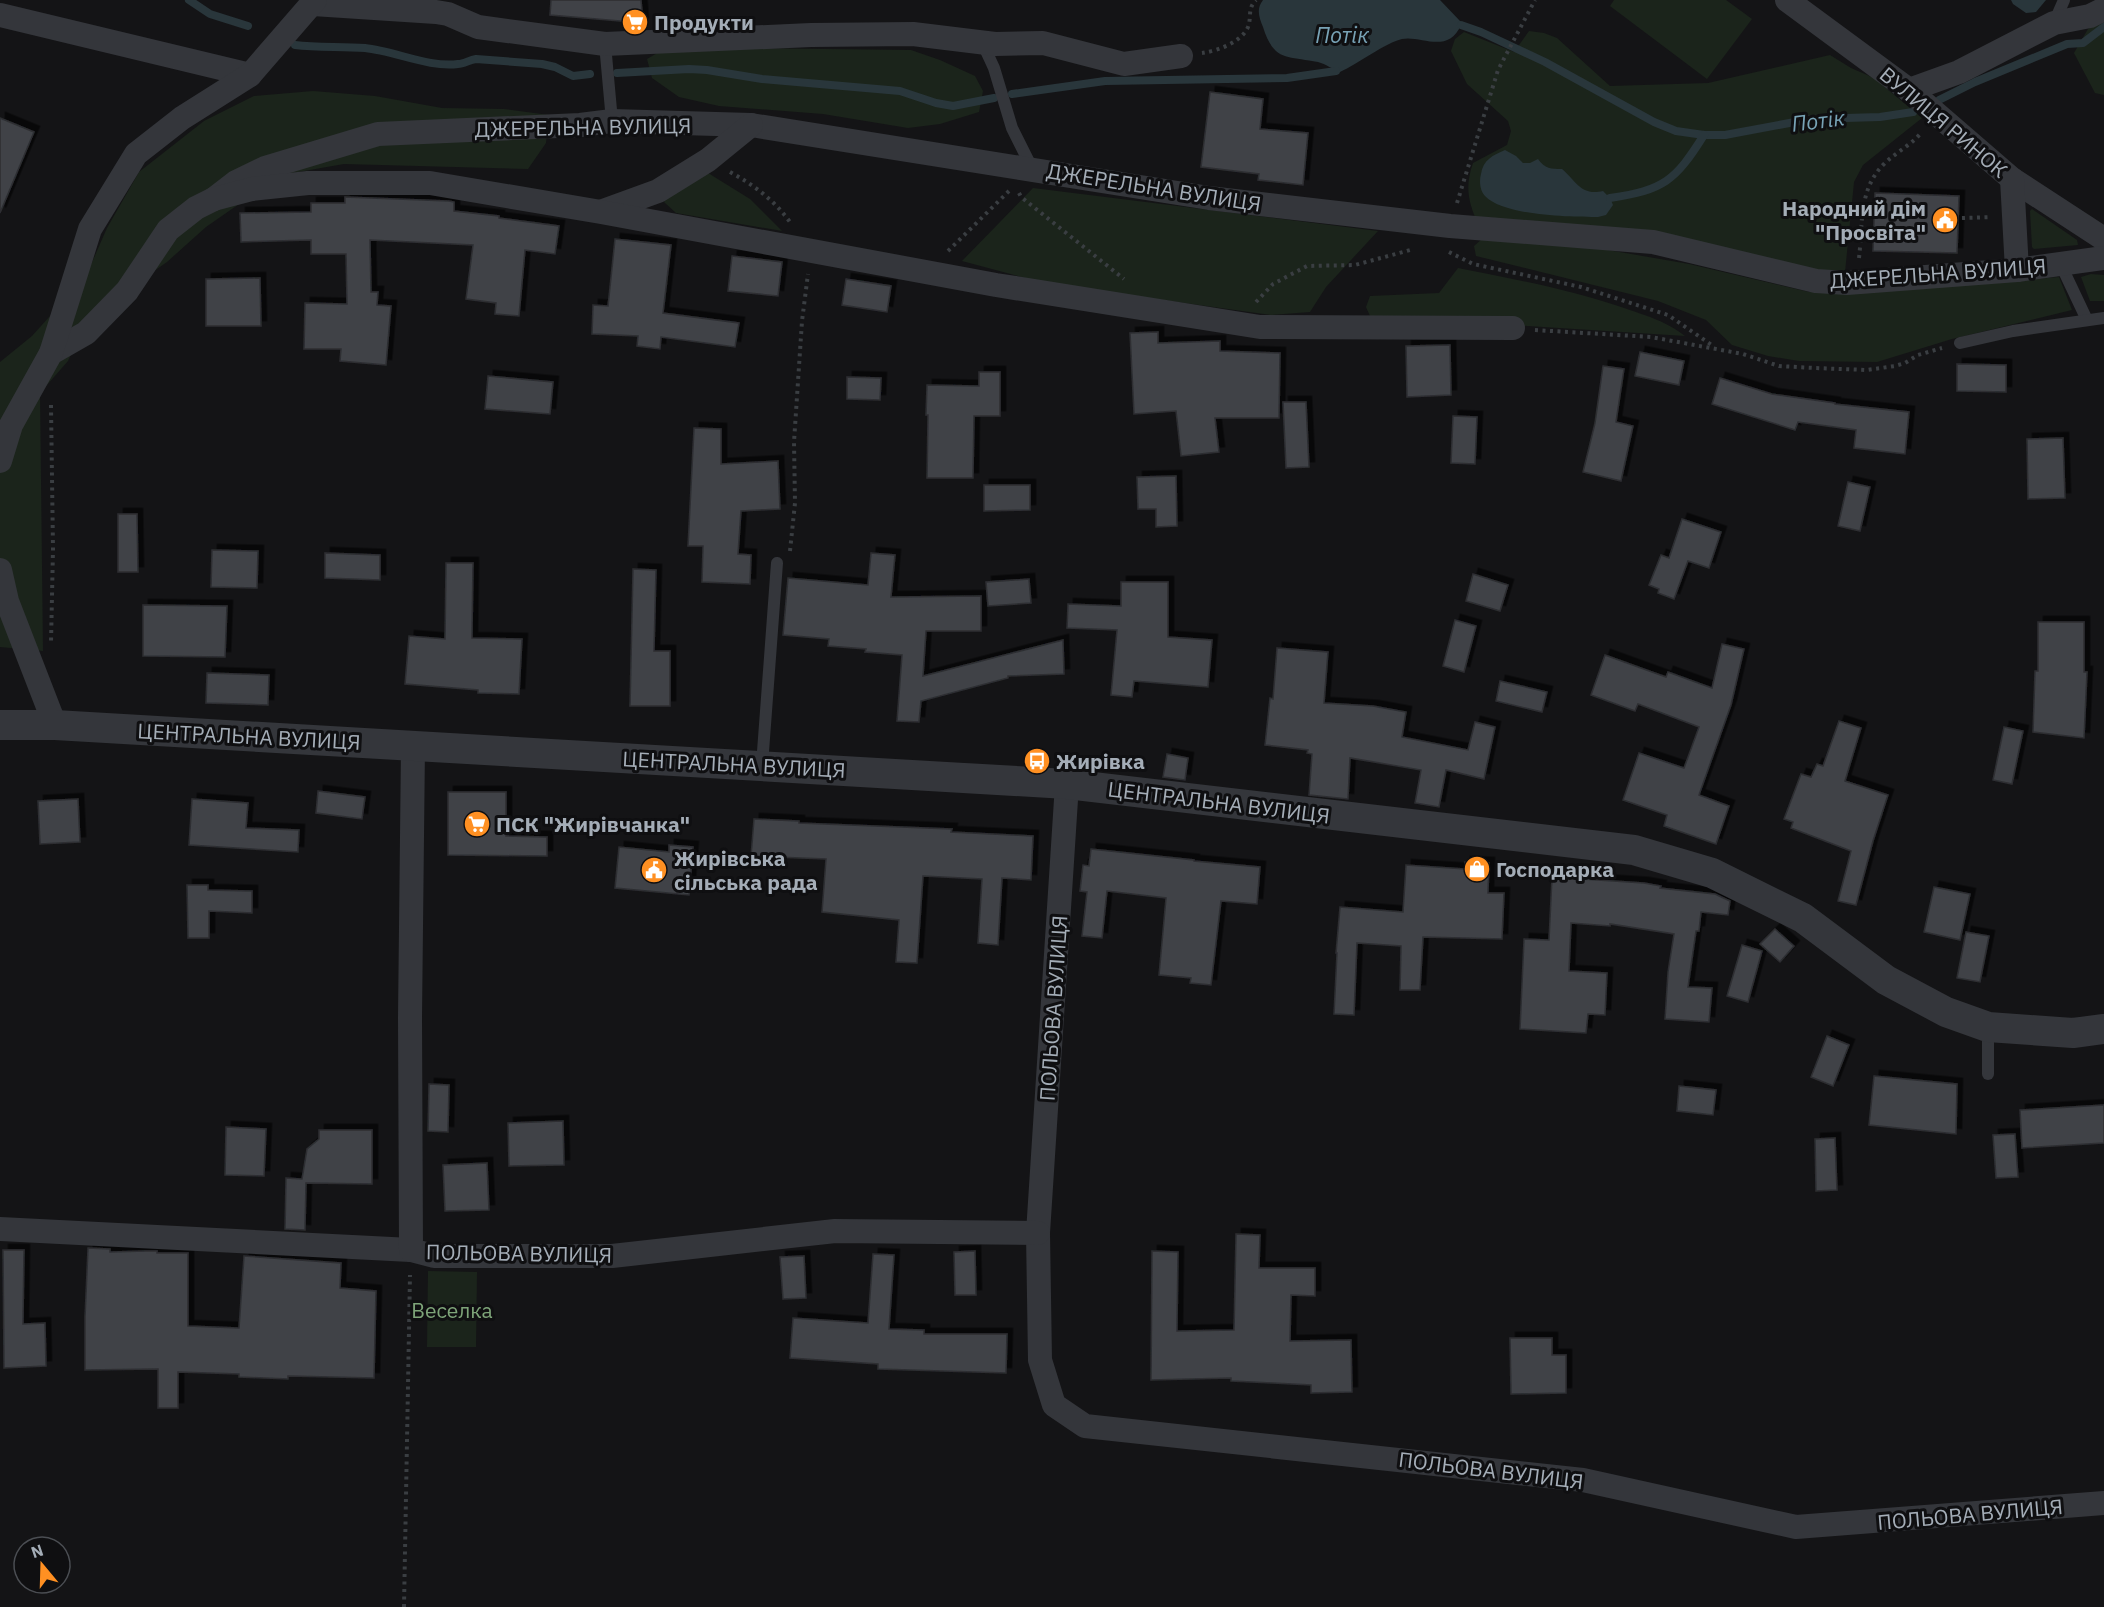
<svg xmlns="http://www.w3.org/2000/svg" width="2104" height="1607" viewBox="0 0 2104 1607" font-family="'IBM Plex Sans',sans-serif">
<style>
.green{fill:#1b241b}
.water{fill:#29363b}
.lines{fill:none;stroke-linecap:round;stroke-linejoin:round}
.stream{stroke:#29363b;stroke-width:8}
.building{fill:#3f4246;stroke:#2d2e32;stroke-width:1.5;filter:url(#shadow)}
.path{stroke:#3a3e42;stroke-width:4;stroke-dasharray:3 4.5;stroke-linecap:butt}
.service{stroke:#34363b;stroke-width:12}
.minor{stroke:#34363b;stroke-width:24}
.tertiary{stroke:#34363b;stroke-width:30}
.labels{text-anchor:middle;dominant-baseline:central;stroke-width:6;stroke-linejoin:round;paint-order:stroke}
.poi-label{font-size:21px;font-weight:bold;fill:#a4adb7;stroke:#0f0f11;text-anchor:start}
.street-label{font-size:21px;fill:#a4adb7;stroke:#0f0f11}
.park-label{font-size:21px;fill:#7ea479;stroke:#0f0f11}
.water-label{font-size:22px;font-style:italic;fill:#78a3b6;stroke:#0f0f11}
</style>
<defs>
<filter id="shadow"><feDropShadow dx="5.5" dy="-5.5" stdDeviation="0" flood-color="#0009"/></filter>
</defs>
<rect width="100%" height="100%" fill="#141416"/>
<g class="green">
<path d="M1614,0H1726L1752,19L1707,79L1610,6Z"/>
<path d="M2104,20V95L2095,93L2074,53L2088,29Z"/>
<path d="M1529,31L1544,33L1557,38L1610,86L1708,83L1830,55L1851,68L1874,78L1922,118L1863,165L1854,182L1845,272L1830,273L1475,217C1467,197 1466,183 1473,163L1507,145L1511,131L1508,121L1467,84L1451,51L1455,39L1464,32L1514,52Z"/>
<path d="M738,48L911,50L940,60L975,76L983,91L979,112L940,124L908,128L823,114L719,106L679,97L652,78L647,59L659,52Z"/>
<path d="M313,91L375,96L442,108L504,109L549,115L546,143L528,169L344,164L281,175L206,227L167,262L115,298L79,336L68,361L40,393L43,651L0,647V362L32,336L86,276L107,228L139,172L204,121L254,96Z"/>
<path d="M700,168L750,199L782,231L676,213L664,202L672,188Z"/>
<path d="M1033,188L1378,231L1326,287L1310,312L1271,315L1048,284L962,261Z"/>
<path d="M2032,209L2077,240L2078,245L2034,249L2032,247L2030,211Z"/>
<path d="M1482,239L1579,245L1689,264L1809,292H1878L2059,277L2072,310L1952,339L1877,362L1799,361L1768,356L1732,345L1706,320L1658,301L1476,256L1474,246Z"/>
<path d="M1458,268C1515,279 1572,290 1627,309C1650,317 1665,321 1685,336L1370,316L1366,307L1370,296L1439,293Z"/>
<path d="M2091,274L2104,275V301H2090L2081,277Z"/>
<path d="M428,1271L477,1272L476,1347H427Z"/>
</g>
<g class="water">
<path d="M1263,0H1440L1460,21L1461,25C1448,55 1421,35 1402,39C1385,43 1358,64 1340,72C1332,69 1326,64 1318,62C1287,56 1274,62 1263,27C1259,17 1256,9 1263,0Z"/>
<path d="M2011,0H2046L2036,12L2026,13L2013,4Z"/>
<path d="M1505,150L1516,156L1523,163H1530L1538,159C1545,169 1551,169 1562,169C1577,182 1581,196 1603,191L1610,198L1613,205L1606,215L1598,217C1571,217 1504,216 1485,196C1480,191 1479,181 1481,174C1483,160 1493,155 1505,150Z"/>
</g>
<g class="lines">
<g class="stream">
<path d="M189,0L210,14L248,26"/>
<path d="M1461,25L1481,32L1545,62L1654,122L1676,131L1704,135H1725L1811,119L1880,117L1913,112"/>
<path d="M295,45C318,48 342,46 365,48C395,51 429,68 458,64C464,64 469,60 476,59L542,64L555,67L573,76L590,74"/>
<path d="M617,73L689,69L707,70L762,79L900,91L936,103L953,106L994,98"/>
<path d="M1012,94L1105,81L1287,78L1336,71"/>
<path d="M1939,100L1975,82L2067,44L2083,43L2104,27"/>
<path d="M1610,198C1664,190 1675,181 1704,135"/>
</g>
</g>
<g class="building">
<path d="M551,0H641L643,23L550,15Z"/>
<path d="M1210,92L1263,99L1260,129L1308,133L1303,185L1258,180L1259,174L1201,167Z"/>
<path d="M0,118L34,132L0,213Z"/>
<path d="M1875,193L1959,196L1957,253L1873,251Z"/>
<path d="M345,197L449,201L454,202V211L499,216V218L559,226L555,254L525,250L519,316L495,314L496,303L466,299L473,245L370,240L371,292H378L377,305L391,306L386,365L340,361L341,349H304L305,303L347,304L346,254H311V240L241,242L240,213L311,212V203H345Z"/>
<path d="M615,239L671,245L663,313L739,323L735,347L661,337L660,349L637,346L638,336L592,334L593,305L608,306Z"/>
<path d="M732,256L782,262L778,296L728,291Z"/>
<path d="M260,278L261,326H206V279Z"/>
<path d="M846,279L891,286L887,312L842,305Z"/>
<path d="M1158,332V343L1220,341V351L1280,353L1279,418H1215L1219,452L1181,456L1176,411L1134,414L1130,333Z"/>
<path d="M1450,345L1451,395L1407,397L1406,346Z"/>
<path d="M1640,352L1684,361L1679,385L1635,376Z"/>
<path d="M1957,364L2006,365V392L1957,391Z"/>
<path d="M1603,366L1624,369L1616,422L1633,426L1621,481L1583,472L1595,423Z"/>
<path d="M979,372H1000V416H974L973,478H927L928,415H926L927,385L979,386Z"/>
<path d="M488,376L553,382L550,414L485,409Z"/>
<path d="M847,377L881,378L880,400L847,399Z"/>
<path d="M1720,378L1772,394L1835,403V404L1909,412L1905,454L1854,448L1856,430L1798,422L1795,430L1712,404Z"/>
<path d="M1283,402H1306L1309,467L1286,468Z"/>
<path d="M1453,416L1477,417L1475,464L1451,463Z"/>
<path d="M694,428L721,429V464L778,461L780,509L741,511L738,554L751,555L750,584L702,582L703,546H688Z"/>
<path d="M2063,438L2065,498L2028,499L2027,439Z"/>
<path d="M1176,476L1177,526L1156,527V509H1138L1137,477Z"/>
<path d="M1848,482L1870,487L1860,531L1838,526Z"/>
<path d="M984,485H1030V510L984,511Z"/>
<path d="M118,514H137L138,572H118Z"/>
<path d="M1682,519L1721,532L1709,568L1688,561L1674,599L1658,593L1659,589L1649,585L1661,555L1669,558Z"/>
<path d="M212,550L258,551L257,588L211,587Z"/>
<path d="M325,553L380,555V580L325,578Z"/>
<path d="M871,553L895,555L891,597L981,596V631H926L923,676L1063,640L1064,674L1008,676V678L921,701L919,722L897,721L902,655L865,652L866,649L828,646L829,639L783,635L788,578L868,585Z"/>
<path d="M446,563H473L472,638L522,639L519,694L478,693V690L405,684L409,636L445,639Z"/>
<path d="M633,569L656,570L654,651H670V706H630Z"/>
<path d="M1473,574L1508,585L1500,611L1466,601Z"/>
<path d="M1029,579L1031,603L988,606L986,582Z"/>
<path d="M1121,582H1168V637L1212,640L1208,687L1134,681L1132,697L1111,695L1117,630L1067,628L1068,604L1121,606Z"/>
<path d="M143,605L227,606L225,657L143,656Z"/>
<path d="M1455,620L1476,626L1464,672L1443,666Z"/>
<path d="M2038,622H2084V672H2087L2084,738L2033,732L2035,671H2038Z"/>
<path d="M1722,644L1744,649L1731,705L1699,795L1729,806L1716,844L1664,826L1667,815L1623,800L1639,753L1684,768L1699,727L1638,704L1635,711L1591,695L1605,655L1666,677L1668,672L1712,688Z"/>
<path d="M1277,648L1328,652L1324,703L1373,706L1406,712L1402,737L1468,750L1475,722L1495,727L1484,779L1446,770L1439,807L1415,803L1421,770L1350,758L1348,799L1309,795L1312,754L1307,753L1308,750L1265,745L1270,698L1273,699Z"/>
<path d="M207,673L269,675L268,705L206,703Z"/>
<path d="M1500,681L1547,692L1542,712L1496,701Z"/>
<path d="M1839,721L1861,728L1845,781L1888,795L1873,841L1856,905L1838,901L1851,851L1791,828L1793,822L1784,819L1801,774L1811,777L1817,764L1823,766Z"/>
<path d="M2004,727L2023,731L2012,784L1993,780Z"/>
<path d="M1167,754L1188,758L1185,780L1163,777Z"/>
<path d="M318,791L365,797L362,819L316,813Z"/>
<path d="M448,792H506V836L547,837V856L448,855Z"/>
<path d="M78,799L80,842L40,844L38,801Z"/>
<path d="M192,799L248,803L246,828L299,830L298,852L189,845Z"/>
<path d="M754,819L799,821V823L952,829L951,832L1033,836L1031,880L1002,878L998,945L978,943L982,879L923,876L917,963L896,962L899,920L822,912L826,859L751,856Z"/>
<path d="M669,845L693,847L689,895L615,888L619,847L669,852Z"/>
<path d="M1091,849L1194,860V861L1260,867L1257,904L1221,901L1211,985L1190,983L1191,978L1159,975L1166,898L1107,891L1102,938L1082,936L1087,892L1080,891L1083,865L1089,866Z"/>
<path d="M1465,862L1489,863L1488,893H1504L1502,939L1423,937L1420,990H1400L1401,946L1357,943L1354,1015L1334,1014L1337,953H1336L1340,907L1403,912L1406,865L1465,869Z"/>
<path d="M1552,877L1644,883L1661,886L1660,888L1715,894L1730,901L1728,915L1701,912L1699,931H1696L1688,987L1712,988L1709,1022L1665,1019L1668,972L1674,934L1610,924V926L1571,923L1569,971L1607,973L1605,1015L1588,1014L1586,1033L1520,1029L1524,939L1549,940Z"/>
<path d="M187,885H208V890L252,891V913L209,911V938H188Z"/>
<path d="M1934,887L1970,894L1960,940L1924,932Z"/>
<path d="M1775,929L1794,946L1780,962L1760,944Z"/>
<path d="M1966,932L1989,936L1980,982L1957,978Z"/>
<path d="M1742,945L1762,951L1748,1002L1727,996Z"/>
<path d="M1827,1036L1849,1045L1833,1086L1811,1077Z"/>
<path d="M1874,1076L1957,1084L1956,1134L1869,1125Z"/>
<path d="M429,1084L449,1085L448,1132L428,1131Z"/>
<path d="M1679,1086L1716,1090L1713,1115L1677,1111Z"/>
<path d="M2104,1105V1143L2022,1148L2020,1110Z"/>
<path d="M563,1121L564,1165L509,1166L508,1123Z"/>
<path d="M226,1127L266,1129L264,1176L225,1175Z"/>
<path d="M319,1130H372V1184L306,1183L305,1230L285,1229L286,1178L302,1179L307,1149L319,1139Z"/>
<path d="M2015,1134L2018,1177L1996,1178L1993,1135Z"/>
<path d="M1835,1138L1837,1190L1816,1191L1815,1139Z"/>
<path d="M487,1163L489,1210L445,1211L443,1165Z"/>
<path d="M1236,1234L1260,1235L1259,1268H1315V1296L1291,1295L1290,1341L1351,1340L1352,1392L1311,1393V1385L1231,1381V1378L1151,1380L1152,1251L1178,1252L1177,1331L1234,1330Z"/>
<path d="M88,1248L110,1249V1252L146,1251H157V1253H188V1326L239,1328L244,1256L341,1263L340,1288L376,1291L374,1378L288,1376V1379L239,1377V1374L178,1372V1408H158V1369L85,1370V1317Z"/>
<path d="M3,1250H24L23,1324L45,1323L46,1366L4,1368Z"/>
<path d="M975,1251L976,1295H955L954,1252Z"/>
<path d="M873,1254L894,1255L889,1329L924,1330V1334H1007L1006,1373L878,1369V1364L790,1358L793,1318L868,1323Z"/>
<path d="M804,1256L806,1298L783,1299L780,1257Z"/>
<path d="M1510,1338H1552V1355H1566V1393L1511,1394Z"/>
</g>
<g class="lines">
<g class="path">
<path d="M1202,53C1217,51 1242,42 1248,27C1252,16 1247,9 1256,0"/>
<path d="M730,172C754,185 774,200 790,222"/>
<path d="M1019,193L1021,197L1124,279"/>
<path d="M1457,203L1498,70L1535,0"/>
<path d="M1962,218L1992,217"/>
<path d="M948,251L1009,191"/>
<path d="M1449,252L1473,264L1581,287L1668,315L1713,346"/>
<path d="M1859,258C1863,224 1858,190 1884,164C1896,152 1910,146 1921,133"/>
<path d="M1256,302L1273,284L1307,266L1355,265L1414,249"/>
<path d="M1535,330L1651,337L1743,354L1779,366L1814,368L1867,370L1895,366L1905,363L1918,355L1942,348"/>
<path d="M51,405L53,549L51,643"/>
<path d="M790,551L795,503L794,442L802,321L808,274"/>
<path d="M404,1607L410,1275"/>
</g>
<g class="service">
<path d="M2054,23L2064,0"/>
<path d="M982,42L994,68L1012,128L1032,168"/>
<path d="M605,44L612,121"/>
<path d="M2061,265L2087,320"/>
<path d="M1960,343L2013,331L2104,318"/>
<path d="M762,765L777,563"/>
<path d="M1988,1028V1074"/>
</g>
<g class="minor">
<path d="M1787,0L1909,90L2012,179L2104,239"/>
<path d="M313,4L436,12L448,14L478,27L605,44L811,35L913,34L995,44L1043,43L1124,64L1181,56"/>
<path d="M0,15L250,75"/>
<path d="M1909,90L1959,72L2054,23L2090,16L2104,9"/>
<path d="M2012,179L2017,270"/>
<path d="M214,199L236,182L265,168L378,134L580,125L612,121L751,125L1209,198L1450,226L1653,242L1816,281L1847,283L2017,270L2104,258"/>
<path d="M603,211L658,191L708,160L751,125"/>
<path d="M51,353L86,333L127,291L168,230L196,208L214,199L252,189L308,183H430L601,212L996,285L1260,327L1513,328"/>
<path d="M0,461L11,425L51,353L90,229L136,154L182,118L250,75L315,0"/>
<path d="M0,570L7,601L55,725"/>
<path d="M1067,784L1038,1233L1040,1360L1054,1405L1085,1426L1583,1480L1796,1527L2104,1503"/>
<path d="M0,1229L411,1250L434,1256H612L835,1231L1038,1233"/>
<path d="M411,1250L410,1018L413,746"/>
</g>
<path class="tertiary" d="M0,725H55L1067,784L1634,850L1712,873L1803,918L1886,980L1946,1012L1988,1027L2073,1033L2104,1029"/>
</g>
<defs>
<symbol id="supermarket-disc" viewBox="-11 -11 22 22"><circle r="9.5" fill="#ff9022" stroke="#0f0f11"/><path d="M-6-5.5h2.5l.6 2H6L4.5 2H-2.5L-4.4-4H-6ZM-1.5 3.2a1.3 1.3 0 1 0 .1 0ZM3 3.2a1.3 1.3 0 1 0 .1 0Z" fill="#fff"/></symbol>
<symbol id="civic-disc" viewBox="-11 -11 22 22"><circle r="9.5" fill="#ff9022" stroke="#0f0f11"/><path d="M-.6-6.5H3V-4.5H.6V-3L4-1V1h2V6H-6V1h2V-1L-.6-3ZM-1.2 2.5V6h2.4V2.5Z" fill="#fff"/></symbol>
<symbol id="bus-disc" viewBox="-11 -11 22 22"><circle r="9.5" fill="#ff9022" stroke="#0f0f11"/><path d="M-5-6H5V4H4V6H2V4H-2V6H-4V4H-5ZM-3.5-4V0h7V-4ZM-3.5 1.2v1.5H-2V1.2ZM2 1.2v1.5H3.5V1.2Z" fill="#fff"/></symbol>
<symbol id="shop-disc" viewBox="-11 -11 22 22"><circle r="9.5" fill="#ff9022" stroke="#0f0f11"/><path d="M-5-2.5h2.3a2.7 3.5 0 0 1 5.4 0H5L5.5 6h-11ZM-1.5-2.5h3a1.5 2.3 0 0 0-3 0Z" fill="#fff"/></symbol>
</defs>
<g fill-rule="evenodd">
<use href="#supermarket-disc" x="620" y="7" width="30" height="30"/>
<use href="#civic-disc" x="1930" y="205" width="30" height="30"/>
<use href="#bus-disc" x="1022" y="746" width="30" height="30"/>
<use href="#supermarket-disc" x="462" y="809" width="30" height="30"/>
<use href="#shop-disc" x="1462" y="854" width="30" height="30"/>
<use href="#civic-disc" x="639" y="855" width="30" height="30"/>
</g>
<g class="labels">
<g class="poi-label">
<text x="654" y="22">Продукти</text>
<text x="1926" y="208" text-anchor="end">Народний дім<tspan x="1926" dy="24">"Просвіта"</tspan></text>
<text x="1056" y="761">Жирівка</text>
<text x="496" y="824">ПСК "Жирівчанка"</text>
<text x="674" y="858">Жирівська<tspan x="674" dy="24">сільська рада</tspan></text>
<text x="1496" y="869">Господарка</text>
</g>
<g class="street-label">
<text transform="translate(1944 122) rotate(40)">ВУЛИЦЯ РИНОК</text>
<text transform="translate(583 127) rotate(-1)">ДЖЕРЕЛЬНА ВУЛИЦЯ</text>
<text transform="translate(1154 187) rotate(9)">ДЖЕРЕЛЬНА ВУЛИЦЯ</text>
<text transform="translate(1938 273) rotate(-4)">ДЖЕРЕЛЬНА ВУЛИЦЯ</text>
<text transform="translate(249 736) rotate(3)">ЦЕНТРАЛЬНА ВУЛИЦЯ</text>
<text transform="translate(734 764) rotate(3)">ЦЕНТРАЛЬНА ВУЛИЦЯ</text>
<text transform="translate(1219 802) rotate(7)">ЦЕНТРАЛЬНА ВУЛИЦЯ</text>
<text transform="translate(1053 1008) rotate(-86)">ПОЛЬОВА ВУЛИЦЯ</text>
<text transform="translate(519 1253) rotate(1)">ПОЛЬОВА ВУЛИЦЯ</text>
<text transform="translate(1491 1470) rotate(7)">ПОЛЬОВА ВУЛИЦЯ</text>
<text transform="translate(1970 1514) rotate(-5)">ПОЛЬОВА ВУЛИЦЯ</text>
</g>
<g class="park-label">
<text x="452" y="1310">Веселка</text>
</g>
<g class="water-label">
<text x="1342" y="34">Потік</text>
<text transform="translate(1818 120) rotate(-7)">Потік</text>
</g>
</g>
<g transform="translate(42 1565) rotate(341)"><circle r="28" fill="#0f0f11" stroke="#4b4e53" stroke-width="1.5"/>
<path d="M0-4.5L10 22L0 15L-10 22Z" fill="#ff9022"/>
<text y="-9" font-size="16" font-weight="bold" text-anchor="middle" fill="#a4adb7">N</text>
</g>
</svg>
